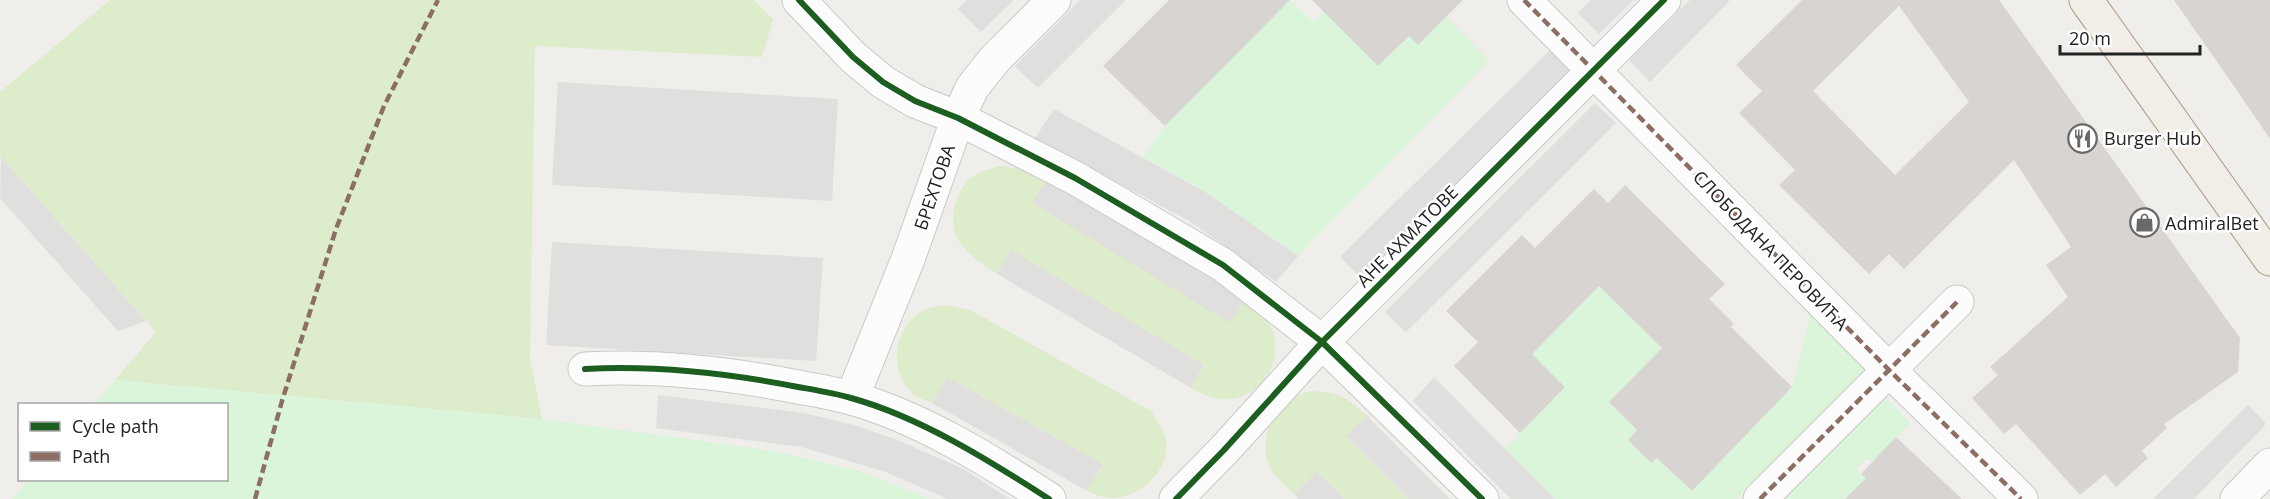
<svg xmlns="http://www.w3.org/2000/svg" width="2270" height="499" viewBox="0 0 2270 499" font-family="'Open Sans',sans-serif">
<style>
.grass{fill:#ddeccb}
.park{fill:#daf5da}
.parking{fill:#e0dfde}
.building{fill:#d7d4d2;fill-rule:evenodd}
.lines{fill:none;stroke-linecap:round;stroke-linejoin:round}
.minor-casing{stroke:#c9c8c7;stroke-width:35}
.major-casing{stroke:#a79c86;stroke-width:35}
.minor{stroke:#fdfcfc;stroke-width:33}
.major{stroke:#f3ede7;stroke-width:33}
.quiet{stroke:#8d6e63;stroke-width:4.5;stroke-dasharray:9 4.5;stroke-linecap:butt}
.cycleway-casing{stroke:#fff;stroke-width:10}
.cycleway{stroke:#1b5e20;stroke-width:6}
.labels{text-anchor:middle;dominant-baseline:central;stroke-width:5;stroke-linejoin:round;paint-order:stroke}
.poi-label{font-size:18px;fill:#222;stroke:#fff;text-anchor:start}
.street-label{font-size:18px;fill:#222;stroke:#fff}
</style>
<rect width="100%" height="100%" fill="#f0eeeb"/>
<g class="grass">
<path d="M110,0H754L773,19L762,57L535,46L530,358L542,419L115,380L156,332L0,156V92Z"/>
<path d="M1000,166L1025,169L1047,180L1033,203L1230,322L1245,299C1253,306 1262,313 1268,322C1287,353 1267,395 1230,399C1216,401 1203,395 1191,388L1204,366L1011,251L997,274C983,265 971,257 961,244C945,223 955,186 977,174C984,170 992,169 1000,166Z"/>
<path d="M947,305L970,310L1151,411C1155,418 1163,428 1165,436C1173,467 1142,499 1110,498C1103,498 1095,494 1087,491L1103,464L947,377L932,403C925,400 915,397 911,392C887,369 895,325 924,310C930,307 940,306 947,305Z"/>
<path d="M1315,391C1343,393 1347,398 1367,416L1347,437L1409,499H1345L1317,471L1294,494C1285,485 1271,474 1268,462C1260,437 1273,406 1297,396C1303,393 1309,392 1315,391Z"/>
</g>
<g class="park">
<path d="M1290,0L1313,22L1324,12L1378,66L1409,36L1418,45L1446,17L1489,61L1298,256L1205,192L1143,157L1165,126Z"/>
<path d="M1599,286L1662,348L1609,402L1637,430L1628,441L1651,463L1657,458L1691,491L1729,453L1724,447L1742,438L1792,387L1810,314L1867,371L1736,499H1555L1505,449L1565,387L1532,354Z"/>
<path d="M115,380L542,419L768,450L857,470L931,499H12L29,480H226V404H94Z"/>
<path d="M1884,395L1910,423L1873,462L1867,458L1856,469L1866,478L1845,499H1781Z"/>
</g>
<g class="parking">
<path d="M967,0H1014L981,32L958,9Z"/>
<path d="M1080,0H1126L1038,88L1015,66Z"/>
<path d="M1591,0H1634L1599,34L1578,13Z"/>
<path d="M1690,0H1730L1650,82L1629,60Z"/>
<path d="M1550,50L1571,69L1361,278L1340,257Z"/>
<path d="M558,82L838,99L832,201L552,185Z"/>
<path d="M1595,103L1616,123L1406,332L1385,312Z"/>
<path d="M1054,109L1205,192L1298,256L1276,282L1191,222L1035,138Z"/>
<path d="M1,157L146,321L118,331L0,198Z"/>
<path d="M1047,180L1245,299L1230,323L1032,203Z"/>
<path d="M552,242L823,258L816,361L546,345Z"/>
<path d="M1011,250L1204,365L1191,388L997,274Z"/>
<path d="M947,377L1103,464L1087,491L932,403Z"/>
<path d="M1434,377L1505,449L1555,499H1511L1413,401Z"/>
<path d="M658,395L804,413L854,425L898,440L963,469L1010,499H947L886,472L801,447L656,428Z"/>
<path d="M2248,405L2266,424L2194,499H2153Z"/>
<path d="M1367,416L1450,499H1409L1346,436Z"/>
<path d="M1317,471L1345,499H1299L1294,494Z"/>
</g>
<g class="building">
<path d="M1169,0H1290L1165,126L1103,66Z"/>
<path d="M1312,0H1463L1418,45L1409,36L1378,66Z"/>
<path d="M1802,0H1999L2240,338L2238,372L2164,424L2167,428L2142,451L2148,458L2116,487L2105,474L2080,495L2016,424L2004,434L1972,398L1998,375L1990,367L2068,297L2046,265L2071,247L2014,160L1904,269L1889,254L1869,274L1779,185L1795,170L1739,113L1762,91L1736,65ZM1899,6L1969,102L1895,175L1813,91Z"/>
<path d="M2174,0H2270V139L2236,89Z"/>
<path d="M1625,185L1725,284L1709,299L1734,324L1731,327L1792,387L1692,491L1657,458L1651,463L1628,440L1637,430L1609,402L1662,348L1599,286L1532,354L1565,387L1520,433L1454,366L1478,342L1446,311L1522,235L1535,248L1594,189L1608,203Z"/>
<path d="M1896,437L1962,499H1845L1866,478L1861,474Z"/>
</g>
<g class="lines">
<defs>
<g id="minor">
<path d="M799,0L853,57L883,82L915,101L958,118L1075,178L1223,265L1322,342L1482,499"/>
<path d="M1524,0L1889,370L2021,499"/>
<path d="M585,369C657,365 727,373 798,387C815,390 834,393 851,398C920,417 990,461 1049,499"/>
<path d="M852,398L908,259L958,118L972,88L994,60L1054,0"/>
<path d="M1176,499L1224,450L1322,342L1664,0"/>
<path d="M1760,499L1957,302"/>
<path d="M2237,499L2270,465"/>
</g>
<path id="major" d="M2086,0L2270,259"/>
</defs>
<use href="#minor" class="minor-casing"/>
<use href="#major" class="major-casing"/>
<use href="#minor" class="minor"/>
<use href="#major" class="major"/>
<g class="quiet">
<path d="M1524,0L1889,370L2021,499"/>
<path d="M255,499L282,401L336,229L384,106L438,0"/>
<path d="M1760,499L1957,302"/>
</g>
<defs>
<g id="cycleway">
<path d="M799,0L853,57L883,82L915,101L958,118L1075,178L1223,265L1322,342L1482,499"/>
<path d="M585,369C657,365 727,373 798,387C815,390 834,393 851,398C920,417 990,461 1049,499"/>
<path d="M1176,499L1224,450L1322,342L1664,0"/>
</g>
</defs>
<use href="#cycleway" class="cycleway-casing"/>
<use href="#cycleway" class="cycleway"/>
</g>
<defs>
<symbol id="restaurant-ring" viewBox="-11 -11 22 22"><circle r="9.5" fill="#fff" stroke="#6a6968" stroke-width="1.5"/><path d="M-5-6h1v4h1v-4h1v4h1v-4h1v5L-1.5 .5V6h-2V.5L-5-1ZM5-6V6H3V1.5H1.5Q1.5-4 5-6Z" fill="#6a6968"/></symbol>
<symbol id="shop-ring" viewBox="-11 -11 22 22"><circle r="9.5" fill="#fff" stroke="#6a6968" stroke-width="1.5"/><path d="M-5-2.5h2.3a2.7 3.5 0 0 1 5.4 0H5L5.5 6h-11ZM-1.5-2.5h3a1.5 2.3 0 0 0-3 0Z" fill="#6a6968"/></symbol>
</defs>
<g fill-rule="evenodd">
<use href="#restaurant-ring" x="2066" y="122" width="33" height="33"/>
<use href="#shop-ring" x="2128" y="206" width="33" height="33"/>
</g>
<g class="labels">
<g class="poi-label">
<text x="2104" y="138">Burger Hub</text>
<text x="2165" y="223">AdmiralBet</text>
</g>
<g class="street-label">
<text transform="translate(934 187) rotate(-71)">БРЕХТОВА</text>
<text transform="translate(1407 236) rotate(-45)">АНЕ АХМАТОВЕ</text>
<text transform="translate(1771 250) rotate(46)">СЛОБОДАНА ПЕРОВИЋА</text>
</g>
</g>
<rect x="18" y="403" width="210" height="78" fill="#ffffff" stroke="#a7a7a7" stroke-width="1.5"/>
<rect x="30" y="422" width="30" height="9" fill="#1b5e20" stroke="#a7a7a7" stroke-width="1.5"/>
<text x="72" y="433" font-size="18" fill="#222222">Cycle path</text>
<rect x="30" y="452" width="30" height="9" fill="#8d6e63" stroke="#a7a7a7" stroke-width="1.5"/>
<text x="72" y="463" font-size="18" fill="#222222">Path</text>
<path d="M2060 45v9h140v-9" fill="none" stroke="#222222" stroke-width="3"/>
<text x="2069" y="45" font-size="18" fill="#222222" stroke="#ffffff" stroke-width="4.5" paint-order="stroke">20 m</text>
</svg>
